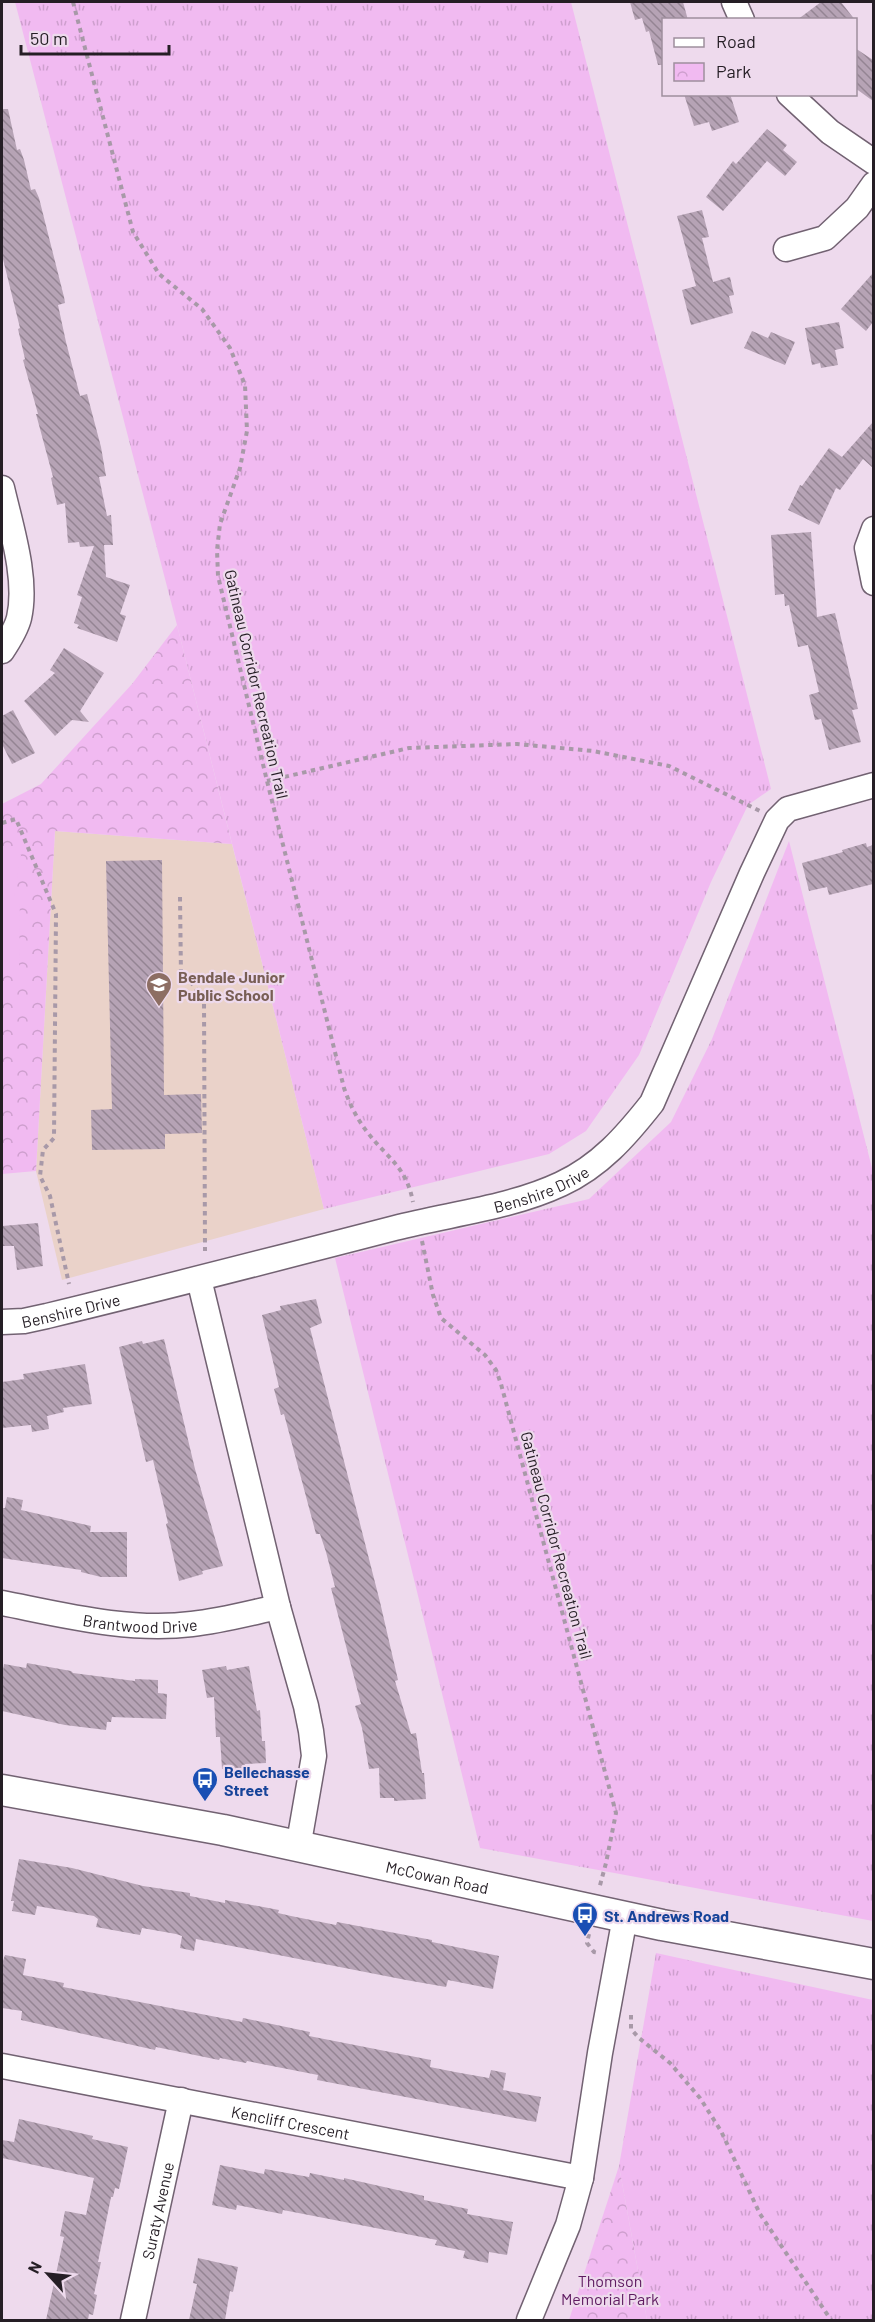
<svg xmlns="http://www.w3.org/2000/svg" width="875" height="2322" viewBox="0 0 875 2322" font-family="Barlow,sans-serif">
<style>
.education{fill:#ead2c9}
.grass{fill:url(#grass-tufts)}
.park{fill:url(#park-crowns)}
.pitch{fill:#f1baf1}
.building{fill:url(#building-back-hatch)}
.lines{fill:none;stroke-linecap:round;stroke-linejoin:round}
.minor-casing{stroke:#726272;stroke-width:27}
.major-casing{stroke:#726272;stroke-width:33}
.path{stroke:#a899a8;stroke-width:4;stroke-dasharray:4.5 4.5;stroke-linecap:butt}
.minor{stroke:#fff;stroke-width:24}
.major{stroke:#fff;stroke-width:30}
.labels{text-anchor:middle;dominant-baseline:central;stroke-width:4.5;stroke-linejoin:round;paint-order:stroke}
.street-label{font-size:16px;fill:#251e25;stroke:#eedaed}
.education-label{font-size:16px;font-weight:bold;fill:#785e54;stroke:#eedaed;text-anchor:start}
.transit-label{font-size:16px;font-weight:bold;fill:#164399;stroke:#eedaed;text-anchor:start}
.park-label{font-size:16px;fill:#5f1c61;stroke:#eedaed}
</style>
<defs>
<pattern id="grass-tufts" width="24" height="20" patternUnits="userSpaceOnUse" patternTransform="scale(1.5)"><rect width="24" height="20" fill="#f1baf1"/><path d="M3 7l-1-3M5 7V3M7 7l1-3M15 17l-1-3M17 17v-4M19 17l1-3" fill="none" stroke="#ce9fce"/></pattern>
<pattern id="park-crowns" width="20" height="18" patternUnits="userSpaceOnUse" patternTransform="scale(1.5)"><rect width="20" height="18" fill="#f1baf1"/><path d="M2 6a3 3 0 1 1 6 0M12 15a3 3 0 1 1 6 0" fill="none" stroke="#ce9fce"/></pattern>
<pattern id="building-back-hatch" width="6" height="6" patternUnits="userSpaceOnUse" patternTransform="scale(1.5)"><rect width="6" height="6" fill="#b6a3b5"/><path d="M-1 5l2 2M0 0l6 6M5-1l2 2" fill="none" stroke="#948493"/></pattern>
</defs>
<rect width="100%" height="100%" fill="#eedaed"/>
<path class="education" d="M55,831L232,844L324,1209L62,1280L36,1171Z"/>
<g class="grass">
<path d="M15,2H571L771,789L748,805L711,882L639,1055L586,1131L549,1154L324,1209L177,625Z"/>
<path d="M789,841L873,1172V1921L480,1848L335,1258L589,1199L671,1122L712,1039Z"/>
<path d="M656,1953L873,2000V2320H647L619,2166Z"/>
</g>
<g class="park">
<path d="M177,625L232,844L55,831L36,1171L2,1174V804L41,784L132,684Z"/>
<path d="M619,2166L647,2320H569Z"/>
</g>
<path class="pitch" d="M12,846L21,855L14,896H20L19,969H2V849Z"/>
<g class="building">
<path d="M630,2H683L688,20H663V65H658L649,31L646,32L642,18L635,20Z"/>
<path d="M821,2H841L855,20H797Z"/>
<path d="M855,48L873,60V101L855,88Z"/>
<path d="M684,94H730L739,122L712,131L709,122L694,126Z"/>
<path d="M2,109H8L17,150L20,149L24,160L31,190L35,189L39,198L64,297L65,303L58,305L66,342L80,396L87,394L101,447L106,476L99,477L107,516L111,515L113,545H104L106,577L130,585L120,614L126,616L117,642L77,628L79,625L74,623L82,597L77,595L94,546L80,547L79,542L68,543L65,503L57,505L51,478L53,477L36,414H38L23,360L25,359L18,329L20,328L2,255Z"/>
<path d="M767,129L787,145L783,150L797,162L785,176L767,161L723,211L706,197L733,161L736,164Z"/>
<path d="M702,210L709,237L702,238L713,282L730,277L734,295L729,296L733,313L691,325L682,290L696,286L677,216Z"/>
<path d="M873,273V322L866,331L841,309Z"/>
<path d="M839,322L844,348L835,350L838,365L821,368L820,363L812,365L805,328Z"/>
<path d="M752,331L768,338L771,332L795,342L785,365L744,348Z"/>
<path d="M873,422V468L863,459L840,490L836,488L819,525L788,510L800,485L802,486L829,448L842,457Z"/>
<path d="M811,532L817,617L835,613L858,709L852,710L861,742L829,750L821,719L815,720L809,695L819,692L808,645L798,647L789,605L785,606L784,594L775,595L771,535Z"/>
<path d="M64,648L104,673L80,711L89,722L72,720L55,736L24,701L55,673L50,670Z"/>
<path d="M13,710L35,753L12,764L2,744V716Z"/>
<path d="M866,843L867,847L873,845V884L829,895L827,887L809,891L802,863L843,852L842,850Z"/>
<path d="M162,860L164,1095L201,1094L202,1133L165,1134V1149L92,1150L91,1110L112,1109L106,861Z"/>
<path d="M38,1223L43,1266L17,1270L14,1246H2V1226Z"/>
<path d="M316,1299L322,1323L310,1328L380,1602L398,1680L395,1681L411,1734L416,1733L422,1773H424L426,1799L394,1801V1798H380L379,1768L369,1769L362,1728L355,1706L361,1704L331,1588L335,1587L326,1552L320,1534H316L284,1414L281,1415L274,1389L279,1387L262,1315L281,1310L280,1306Z"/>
<path d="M164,1339L195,1469L223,1566L202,1571L203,1574L179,1581L166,1524L168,1523L153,1460L146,1462L119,1347L142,1341L143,1344Z"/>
<path d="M85,1364L92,1404L63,1408L64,1412L47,1416L49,1429L32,1432L31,1425L2,1428V1382L24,1379L23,1374Z"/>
<path d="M7,1497L23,1500L21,1510L91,1526L90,1532H127V1577H101L81,1572V1570L2,1558V1508H5Z"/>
<path d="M27,1663L71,1671L73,1673L135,1681V1679L158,1680V1693L167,1694L166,1719L112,1717L111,1722H107L106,1730L65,1725L2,1711V1676L4,1664L26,1668Z"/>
<path d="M226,1666L227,1670L249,1666L257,1711L260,1710L262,1741H265L266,1763L245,1764L246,1768L222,1769L220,1737H216L214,1697L207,1698L202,1670Z"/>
<path d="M19,1859L72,1868L143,1886L190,1893V1896L225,1903V1900L279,1910L278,1913L291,1916L336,1925L337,1922L432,1940V1942L499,1956L493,1989L448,1980L446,1987L406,1980L196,1939L194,1951L180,1948L182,1936L176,1934L142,1928L140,1935L96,1927L98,1919L94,1916L37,1906L35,1915L12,1911L14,1901H11Z"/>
<path d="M5,1955L26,1959L23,1975L64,1983L63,1987L242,2022L243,2018L310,2032L309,2036L431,2060L430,2067L455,2072L489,2078L491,2070L506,2073L503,2090L541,2097L536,2122L317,2080L318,2075L247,2061L246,2063L220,2058L219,2060L156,2047L155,2050L21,2020L22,2011L2,2008V1964Z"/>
<path d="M19,2119L93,2136L92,2139L128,2147L119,2189L115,2188L113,2197H111L98,2262H101L94,2294L97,2295L93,2315L89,2314L88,2320H46L64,2237L60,2236L65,2211L86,2215L94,2178L2,2158V2140L14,2142Z"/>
<path d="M220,2165L264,2174L265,2169L309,2177L310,2173L344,2180V2178L424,2196V2200L468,2209L467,2214L513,2222L507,2255L489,2252L488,2263L463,2258L465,2251L435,2245L437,2240L283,2210L282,2214L237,2205L236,2210L212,2205Z"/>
<path d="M198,2258L238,2267L233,2292L230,2291L225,2320H189L197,2284L193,2283Z"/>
</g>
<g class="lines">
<defs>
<g id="minor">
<path d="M734,2L742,20"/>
<path d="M789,94L830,132L874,162"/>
<path d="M786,249L825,238L857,208L874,184"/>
<path d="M2,488C11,527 28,579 19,618C16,630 8,642 2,651"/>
<path d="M874,529L867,548L874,583"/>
<path d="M199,1279L278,1607L306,1706L311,1731L314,1756L298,1848"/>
<path id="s1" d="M2,1322L24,1321L47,1316C163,1288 279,1258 395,1228C449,1214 510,1208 561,1184C600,1166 626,1136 652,1103L752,873L777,820L788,809L874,785"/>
<path id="s2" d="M2,1603C63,1615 129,1632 192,1624C221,1621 250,1613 278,1607"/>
<path id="s3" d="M2,2066L581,2178"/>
<path id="s4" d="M133,2320L181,2100"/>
<path d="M529,2320L568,2225L581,2178L600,2053L625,1917"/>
</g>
<g id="major">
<path id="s5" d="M2,1790L223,1830L662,1925L874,1964"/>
</g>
</defs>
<use href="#minor" class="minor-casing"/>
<use href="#major" class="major-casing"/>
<g class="path">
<path d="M73,2L133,232L159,274L202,309L230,348L245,385L247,431L240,468L220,524L217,550L218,576L267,781L344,1088C350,1105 357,1119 368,1133C388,1159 406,1166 413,1202"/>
<path d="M267,781L409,748L517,744L593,751L669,766L760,811"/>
<path d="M2,823L16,819L56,914L54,1138L43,1150L40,1176L50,1196L69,1284"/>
<path d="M180,897L181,976L190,981L204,1000L205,1251"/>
<path d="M422,1241L433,1295L441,1318L485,1355L496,1370L501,1384L616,1813L606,1863L599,1889"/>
<path d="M589,1934L587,1943L594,1952L599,1953"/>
<path d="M631,2015V2029L639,2038L670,2063L700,2098L721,2131L760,2214L831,2320"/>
</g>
<use href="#minor" class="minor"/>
<use href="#major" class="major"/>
</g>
<defs>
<symbol id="school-pin" viewBox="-11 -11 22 30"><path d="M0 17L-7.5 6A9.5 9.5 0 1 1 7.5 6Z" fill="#8d6e63" stroke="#eedaed"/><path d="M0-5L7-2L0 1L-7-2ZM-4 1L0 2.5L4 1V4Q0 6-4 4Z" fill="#fff"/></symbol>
<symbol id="bus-pin" viewBox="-11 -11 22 30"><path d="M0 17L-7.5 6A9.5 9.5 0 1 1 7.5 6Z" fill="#1a4fb4" stroke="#eedaed"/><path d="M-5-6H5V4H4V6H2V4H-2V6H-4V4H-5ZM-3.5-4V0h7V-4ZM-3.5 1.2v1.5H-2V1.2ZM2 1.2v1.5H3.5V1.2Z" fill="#fff"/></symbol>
</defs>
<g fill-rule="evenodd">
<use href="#school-pin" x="144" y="970" width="30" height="40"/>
<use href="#bus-pin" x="190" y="1765" width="30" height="40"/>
<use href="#bus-pin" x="570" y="1900" width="30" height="40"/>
</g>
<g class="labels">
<g class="street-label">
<text transform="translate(257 684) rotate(77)">Gatineau Corridor Recreation Trail</text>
<text stroke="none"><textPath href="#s1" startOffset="556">Benshire Drive</textPath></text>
<text stroke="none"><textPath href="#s1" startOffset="70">Benshire Drive</textPath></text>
<text transform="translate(557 1545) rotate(75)">Gatineau Corridor Recreation Trail</text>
<text stroke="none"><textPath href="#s2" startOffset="140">Brantwood Drive</textPath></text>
<text stroke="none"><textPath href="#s5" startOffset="444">McCowan Road</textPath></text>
<text stroke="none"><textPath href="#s3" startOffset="294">Kencliff Crescent</textPath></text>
<text stroke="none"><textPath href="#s4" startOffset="112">Suraty Avenue</textPath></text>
</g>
<g class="education-label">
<text x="178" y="976">Bendale Junior<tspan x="178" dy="18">Public School</tspan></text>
</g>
<g class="transit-label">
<text x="224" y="1771">Bellechasse<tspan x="224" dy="18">Street</tspan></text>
<text x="604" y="1915">St. Andrews Road</text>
</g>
<g class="park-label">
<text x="610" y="2280">Thomson<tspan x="610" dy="18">Memorial Park</tspan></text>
</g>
</g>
<rect width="875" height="2322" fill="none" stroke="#251e25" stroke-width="6"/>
<rect x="662" y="18" width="195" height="78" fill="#eedaed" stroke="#9e8f9d" stroke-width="1.5"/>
<rect x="674" y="38" width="30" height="9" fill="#ffffff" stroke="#9e8f9d" stroke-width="1.5"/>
<text x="716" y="48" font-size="18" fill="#251e25">Road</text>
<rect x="674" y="63" width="30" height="18" fill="url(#park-crowns)" stroke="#9e8f9d" stroke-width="1.5"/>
<text x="716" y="78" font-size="18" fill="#251e25">Park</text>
<g transform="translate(48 2274) rotate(297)" stroke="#eedaed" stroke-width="4.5" paint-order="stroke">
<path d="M0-4.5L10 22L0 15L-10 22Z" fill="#251e25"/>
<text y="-9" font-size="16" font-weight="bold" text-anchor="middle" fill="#251e25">N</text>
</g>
<path d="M21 45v9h148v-9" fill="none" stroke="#251e25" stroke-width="3"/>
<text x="30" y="45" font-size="18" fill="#251e25" stroke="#eedaed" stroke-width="4.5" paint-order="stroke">50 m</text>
</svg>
